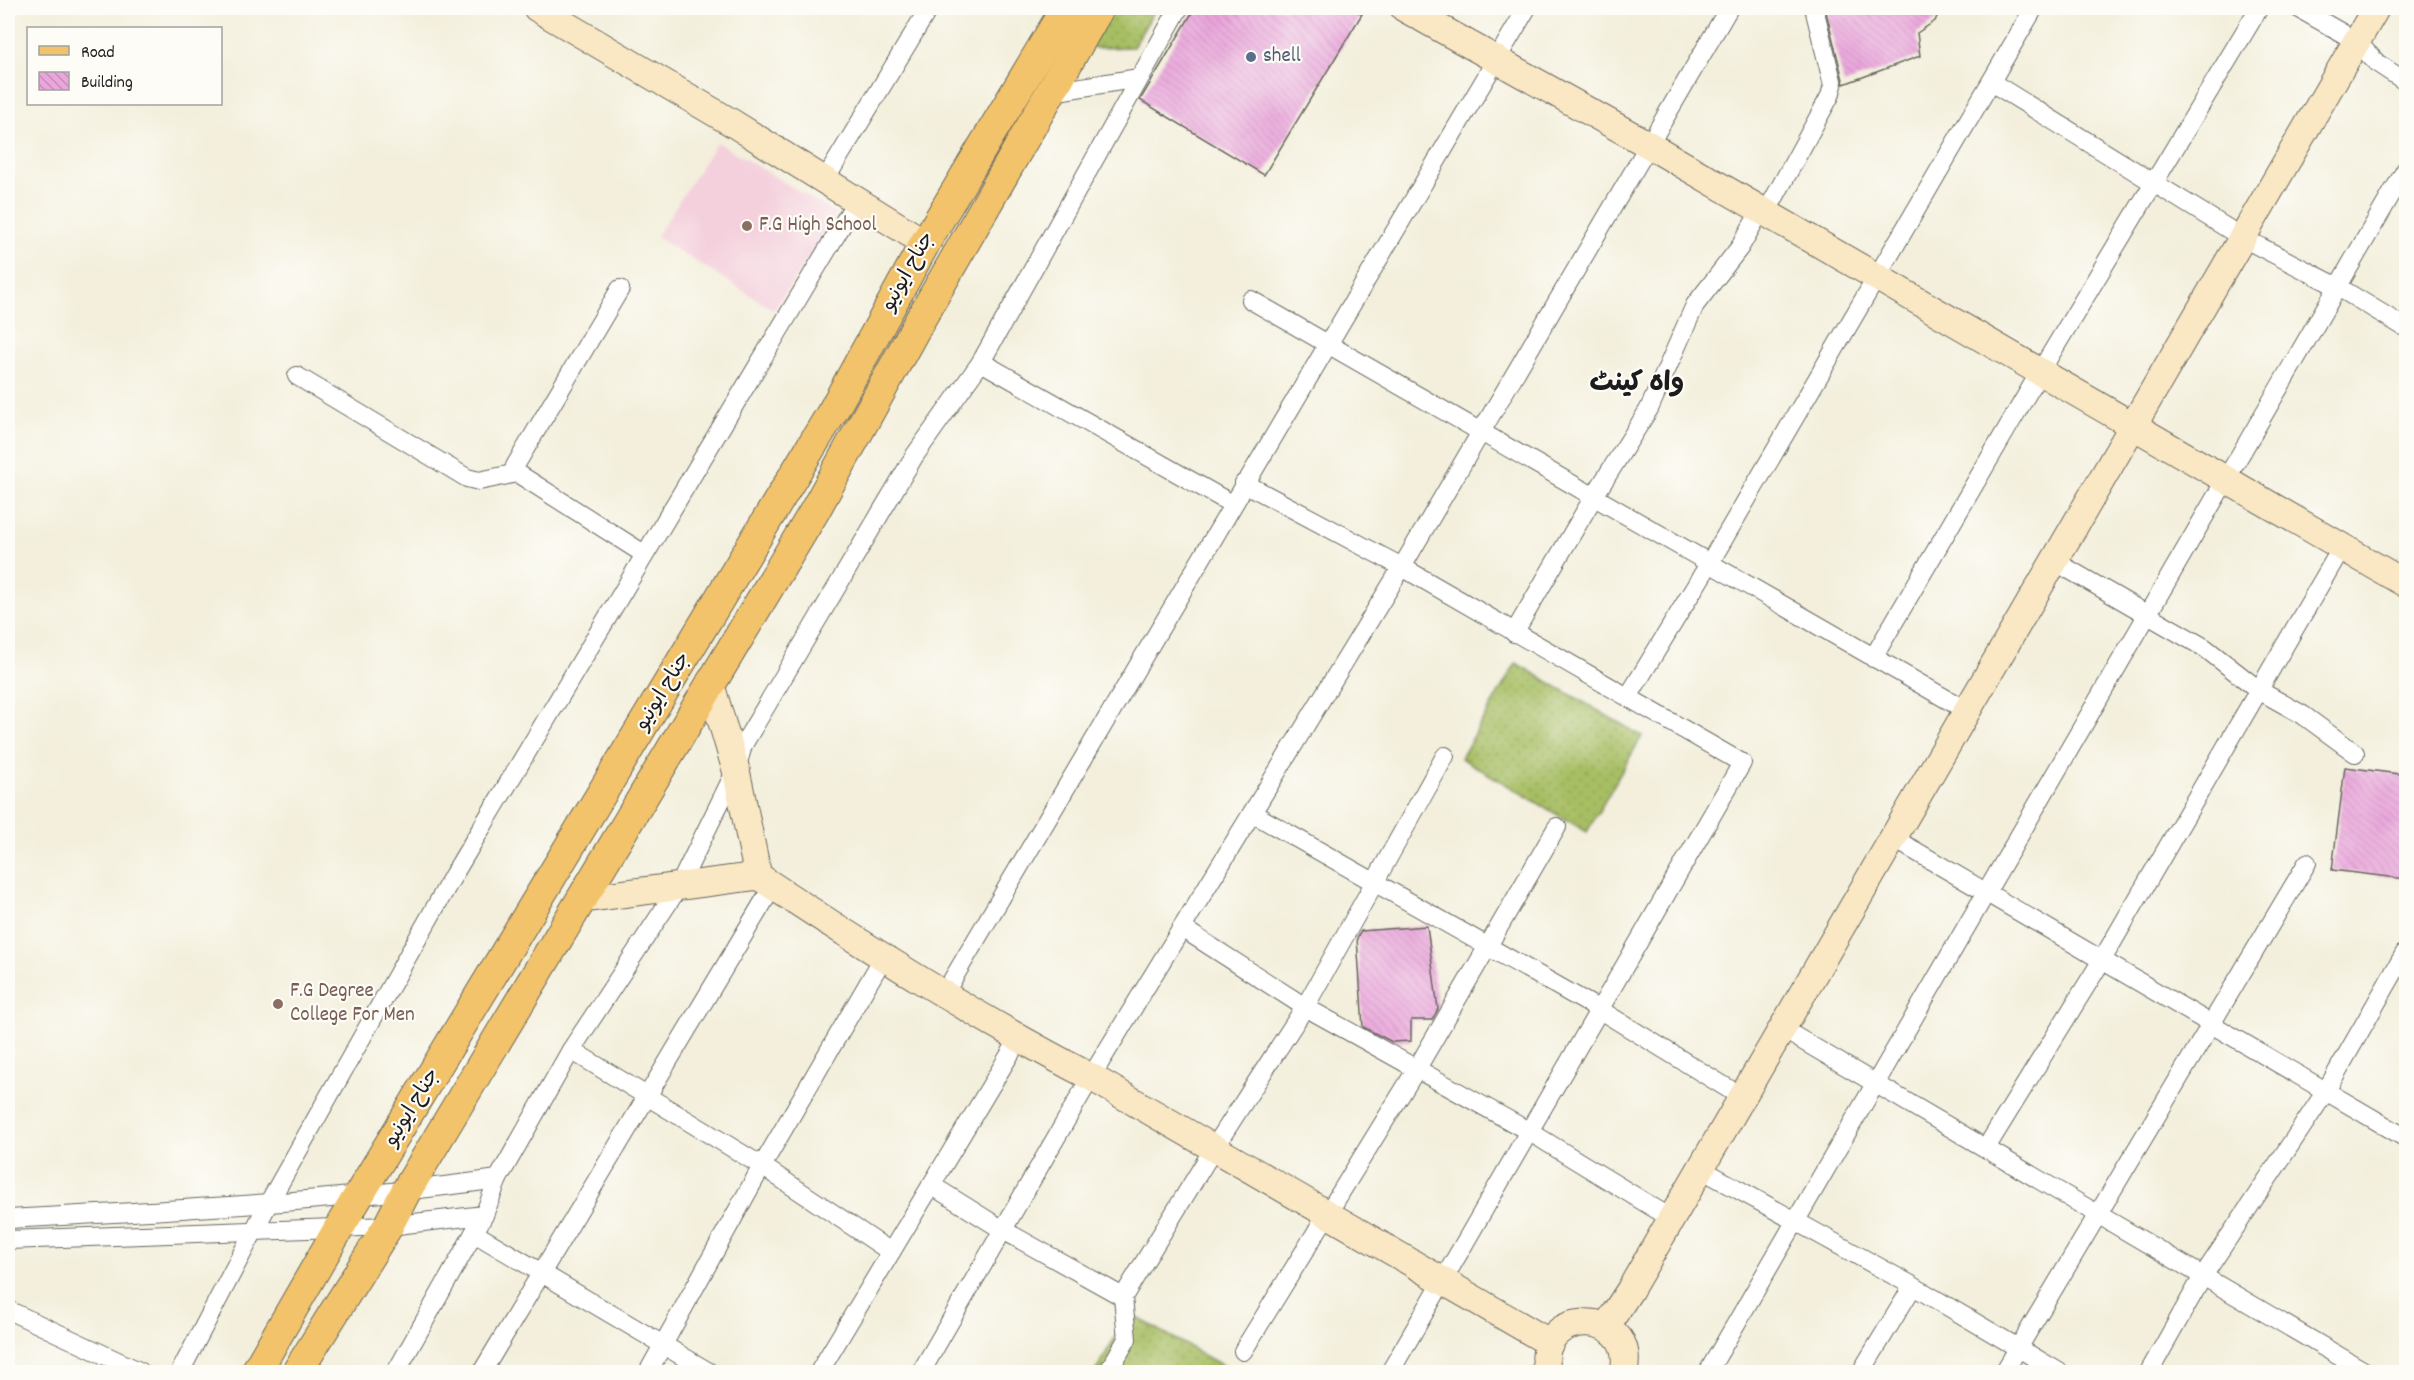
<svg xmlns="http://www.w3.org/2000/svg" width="2414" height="1380" viewBox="0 0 2414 1380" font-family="Dekko,'Playpen Sans Arabic',sans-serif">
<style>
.built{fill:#f4cfdc}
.grass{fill:url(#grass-dots);stroke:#626d40;stroke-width:1.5}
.building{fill:url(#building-back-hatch)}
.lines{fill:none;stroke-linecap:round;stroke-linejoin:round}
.street-casing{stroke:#67665f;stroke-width:20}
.secondary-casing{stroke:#67665f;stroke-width:29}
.primary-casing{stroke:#67665f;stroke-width:32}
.street{stroke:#fff;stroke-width:18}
.secondary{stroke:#fae7c3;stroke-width:27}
.primary{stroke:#f2c36a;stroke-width:30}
.service-dot{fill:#5c6f8a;stroke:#fdfcf7;stroke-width:2}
.education-dot{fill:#8d6e63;stroke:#fdfcf7;stroke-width:2}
.labels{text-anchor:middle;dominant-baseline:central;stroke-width:4.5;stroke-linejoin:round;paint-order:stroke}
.service-label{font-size:21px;fill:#4e5e75;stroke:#fdfcf7;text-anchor:start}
.education-label{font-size:21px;fill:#785e54;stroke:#fdfcf7;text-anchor:start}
.street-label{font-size:21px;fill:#1c1c1c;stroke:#fdfcf7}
.district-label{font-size:27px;font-weight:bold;fill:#1c1c1c;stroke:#fdfcf7}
</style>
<defs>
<pattern id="grass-dots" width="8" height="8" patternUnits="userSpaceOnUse" patternTransform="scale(1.5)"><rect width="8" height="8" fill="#a7be63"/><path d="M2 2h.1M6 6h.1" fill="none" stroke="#8fa355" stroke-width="1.8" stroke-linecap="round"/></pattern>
<pattern id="building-back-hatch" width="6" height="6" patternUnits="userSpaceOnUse" patternTransform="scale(1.5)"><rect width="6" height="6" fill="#eaa5db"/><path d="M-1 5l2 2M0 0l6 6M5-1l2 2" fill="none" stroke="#c88dbb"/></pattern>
</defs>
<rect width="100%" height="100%" fill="#fdfcf7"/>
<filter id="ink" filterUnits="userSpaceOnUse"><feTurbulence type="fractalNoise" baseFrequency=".0167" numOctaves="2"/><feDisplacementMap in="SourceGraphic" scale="12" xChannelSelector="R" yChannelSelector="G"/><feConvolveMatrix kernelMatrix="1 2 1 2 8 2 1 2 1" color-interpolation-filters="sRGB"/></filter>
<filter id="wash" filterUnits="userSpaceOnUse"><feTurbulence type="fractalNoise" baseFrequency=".008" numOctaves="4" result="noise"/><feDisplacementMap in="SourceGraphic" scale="24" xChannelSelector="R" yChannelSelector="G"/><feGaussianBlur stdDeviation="1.35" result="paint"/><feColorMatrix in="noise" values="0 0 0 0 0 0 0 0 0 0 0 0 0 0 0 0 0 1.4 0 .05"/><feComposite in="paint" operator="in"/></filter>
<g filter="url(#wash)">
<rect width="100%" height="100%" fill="#f3efdc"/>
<path class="built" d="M717,142L837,214L774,310L656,237Z"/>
<g class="grass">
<path d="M1110,8H1156L1133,47L1095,48L1088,44Z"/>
<path d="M1516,663L1642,736L1587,832L1461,758Z"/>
<path d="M1129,1313L1234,1372H1095Z"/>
</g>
<g id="blocks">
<g class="building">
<path d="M1195,8H1351L1362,14L1264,175L1140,100Z"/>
<path d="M1825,8H1941L1935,21L1917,33L1920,56L1844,84Z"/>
<path d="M2345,767L2406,775V879L2332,870Z"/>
<path d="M1427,926L1438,1009L1432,1020H1411V1041L1392,1042L1363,1027L1357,938L1361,931Z"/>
</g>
</g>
</g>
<g filter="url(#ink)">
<use href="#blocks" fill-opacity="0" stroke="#67665f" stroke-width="1.5"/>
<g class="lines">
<defs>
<g id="street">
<path d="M2298,8L2356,41L2377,63L2406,82"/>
<path d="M1991,82L2243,238L2338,287L2406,328"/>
<path d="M1051,92L1139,78"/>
<path d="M825,180L929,8"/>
<path d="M1766,213L1830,96L1833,85L1814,8"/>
<path d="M620,289L515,466L517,473L644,554"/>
<path d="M1251,300L1969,712"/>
<path d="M981,362L1232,504"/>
<path d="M297,376L467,478L479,481L517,473"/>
<path d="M1244,483L1402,567L1742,763L1390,1372"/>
<path d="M2056,562L2205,648L2260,691L2303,715L2355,753"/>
<path d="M1514,633L1593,498L1649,409L1695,305L1740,247L1761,210"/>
<path d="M1873,658L2040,372L2259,8"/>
<path d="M1628,697L1709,564L2034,8"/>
<path d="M1252,813L1600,1010L1742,1097"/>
<path d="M1893,838L2406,1138"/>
<path d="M1182,928L1305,1007L1530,1132L1672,1219"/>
<path d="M944,994L1527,8"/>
<path d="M1781,1028L2366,1372"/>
<path d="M571,1050L762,1166L891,1252"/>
<path d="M1986,1148L2102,960L2342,547"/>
<path d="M1701,1169L1913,1286L2059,1372"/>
<path d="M931,1185L1003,1230L1123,1297"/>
<path d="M8,1219C171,1210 335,1202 498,1179"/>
<path d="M474,1233L709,1372"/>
<path d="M8,1240L388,1226L484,1215"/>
<path d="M8,1310L141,1372"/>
<path d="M1243,1351L1416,1070L1557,827"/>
<path d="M180,1372L268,1204L454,874L857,200"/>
<path d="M396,1372L484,1215L498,1179L571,1050L678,888L736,770L743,745L915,455L981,362L1179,8"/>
<path d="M482,1372L773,886"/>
<path d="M648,1372L762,1166L883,958"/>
<path d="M819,1372L1019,1039"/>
<path d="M921,1372L1091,1077L1402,567L1729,8"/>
<path d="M1108,1372L1127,1339L1123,1297L1214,1148L1305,1007L1445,756"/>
<path d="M1708,1372L2406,169"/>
<path d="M1861,1372L1913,1286"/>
<path d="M2004,1372L2307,863"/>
<path d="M2149,1372L2203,1276L2326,1091L2406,951"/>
</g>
<g id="secondary">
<path d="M537,8L734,124L925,243"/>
<path d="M1404,8L1649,145L2406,584"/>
<path d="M710,682L736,770L758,876"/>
<path d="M582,899L758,876C867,948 976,1017 1091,1077L1550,1343"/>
<path d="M1606,1327L1630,1290L2376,8"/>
<path d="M1548,1372C1530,1309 1638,1304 1624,1372"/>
</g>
<g id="primary">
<path d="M256,1372L339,1228L834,409L925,243L1066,8"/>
<path d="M297,1372L388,1226L405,1193L814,512L920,320L1099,8"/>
</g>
</defs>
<use href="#street" class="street-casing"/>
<use href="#secondary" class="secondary-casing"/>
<use href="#primary" class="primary-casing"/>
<use href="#street" class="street"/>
<use href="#secondary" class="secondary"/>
<use href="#primary" class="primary"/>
</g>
</g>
<circle class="service-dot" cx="1251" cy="57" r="6"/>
<g class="education-dot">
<circle cx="747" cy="226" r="6"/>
<circle cx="278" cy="1004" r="6"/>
</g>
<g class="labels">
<g class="service-label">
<text x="1263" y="57">shell</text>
</g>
<g class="education-label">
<text x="759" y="226">F.G High School</text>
<text x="290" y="992">F.G Degree<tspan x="290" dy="24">College For Men</tspan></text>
</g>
<g class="street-label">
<text transform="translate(909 272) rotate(-61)">جناح ایونیو</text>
<text transform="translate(664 692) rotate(-59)">جناح ایونیو</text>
<text transform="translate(413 1108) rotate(-59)">جناح ایونیو</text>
</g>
<g class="district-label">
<text x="1637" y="384">واہ کینٹ</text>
</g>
</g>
<rect width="2414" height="1380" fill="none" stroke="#fdfcf7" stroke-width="30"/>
<rect x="27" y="27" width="195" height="78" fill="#fdfcf7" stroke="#a3a29f" stroke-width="1.5"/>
<rect x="39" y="46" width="30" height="9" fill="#f2c36a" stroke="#a3a29f" stroke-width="1.5"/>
<text x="81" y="57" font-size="18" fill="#1c1c1c">Road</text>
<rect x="39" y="72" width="30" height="18" fill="url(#building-back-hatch)" stroke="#a3a29f" stroke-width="1.5"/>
<text x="81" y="87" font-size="18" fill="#1c1c1c">Building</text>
</svg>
